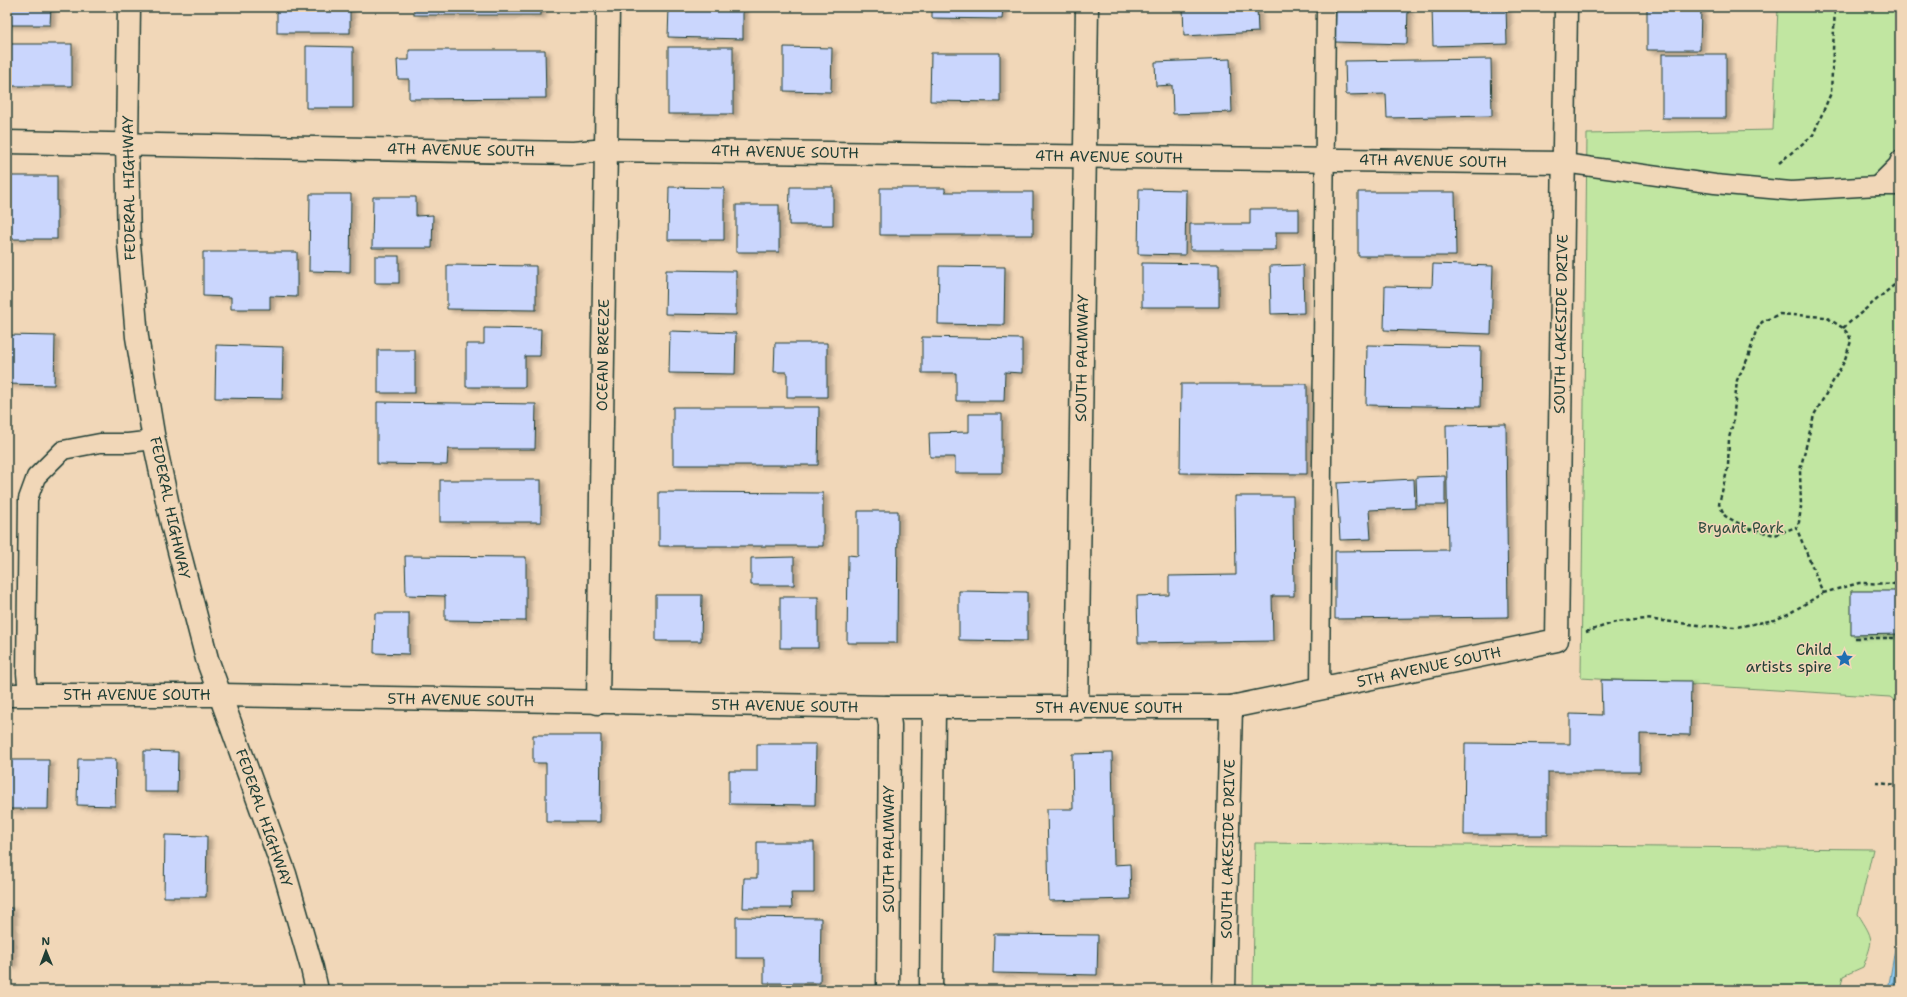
<svg xmlns="http://www.w3.org/2000/svg" width="1907" height="997" viewBox="0 0 1907 997" font-family="'Shantell Sans',sans-serif">
<style>
.green{fill:#c1e6a1;stroke:#70926a}
.water{fill:#8cc6ec;stroke:#608fa2}
.lines{fill:none;stroke-linecap:round;stroke-linejoin:round}
.shore{stroke:#4b747e;stroke-width:1}
.building{fill:#cad6fd;stroke:#1f3d34;filter:url(#shadow)}
.lane-casing{stroke:#1f3d34;stroke-width:21}
.street-casing{stroke:#1f3d34;stroke-width:25}
.secondary-casing{stroke:#1f3d34;stroke-width:25}
.path{stroke:#1f3d34;stroke-width:2.5;stroke-dasharray:4 3;stroke-linecap:butt}
.lane{stroke:#f1d7b8;stroke-width:18}
.street{stroke:#f1d7b8;stroke-width:22}
.secondary{stroke:#f1d7b8;stroke-width:22}
.labels{text-anchor:middle;dominant-baseline:central;stroke-width:3;stroke-linejoin:round;paint-order:stroke}
.street-label{font-size:15px;fill:#1f3d34;stroke:#f1d7b8}
.park-label{font-size:15px;fill:#2f4e3f;stroke:#f1d7b8}
.poi-label{font-size:15px;fill:#1f3d34;stroke:#f1d7b8;text-anchor:end}
</style>
<defs>
<filter id="shadow"><feDropShadow dx="4.5" dy="2.5" stdDeviation="2" flood-color="#0004"/></filter>
</defs>
<rect width="100%" height="100%" fill="#f1d7b8"/>
<filter id="ink" filterUnits="userSpaceOnUse"><feTurbulence type="fractalNoise" baseFrequency=".025" numOctaves="2"/><feDisplacementMap in="SourceGraphic" scale="8" xChannelSelector="R" yChannelSelector="G"/><feConvolveMatrix kernelMatrix="1 2 1 2 8 2 1 2 1" color-interpolation-filters="sRGB"/></filter>
<g filter="url(#ink)">
<g class="green">
<path d="M1778,7H1900V705L1890,697L1581,678L1587,134L1773,130Z"/>
<path d="M1255,843L1873,849L1858,914C1874,940 1874,938 1863,967L1843,976L1840,990H1253Z"/>
</g>
<path class="water" d="M1900,919V990H1888Z"/>
<g class="lines">
<path class="shore" d="M1892,990L1900,943"/>
</g>
<g class="building">
<path d="M7,7H51L50,25H7Z"/>
<rect x="277" y="7" width="73" height="26"/>
<rect x="414" y="7" width="127" height="8"/>
<path d="M669,7H743V39L668,37Z"/>
<path d="M932,7H1003L1002,19L932,18Z"/>
<path d="M1183,7H1257L1258,32L1184,36Z"/>
<path d="M1336,7H1408L1407,44L1335,42Z"/>
<path d="M1432,7H1506L1507,44L1433,46Z"/>
<path d="M1647,7H1701L1700,50H1647Z"/>
<rect x="7" y="44" width="65" height="42"/>
<path d="M306,46L353,47V108H306Z"/>
<rect x="668" y="47" width="65" height="67"/>
<path d="M784,47L832,48L831,92L784,91Z"/>
<path d="M409,50H545L546,98L409,99V79H398L397,60H409Z"/>
<path d="M931,53H1000V102L930,101Z"/>
<rect x="1662" y="54" width="64" height="64"/>
<path d="M1230,59L1232,112L1173,114L1172,85L1156,86L1155,62Z"/>
<path d="M1491,59L1492,116L1387,118L1386,94L1346,95L1345,61Z"/>
<rect x="7" y="176" width="50" height="63"/>
<path d="M669,187L724,188V240H668Z"/>
<path d="M790,187H833V225H789Z"/>
<path d="M880,188H945V192H1033V235H880Z"/>
<path d="M1139,189L1186,190L1185,255L1138,254Z"/>
<path d="M1358,192H1455L1456,256H1358Z"/>
<path d="M310,194H351L350,272L309,271Z"/>
<path d="M373,197H416V216L433,215L432,248H372Z"/>
<rect x="736" y="205" width="43" height="47"/>
<path d="M1250,209H1299V232H1276V250H1190V224H1250Z"/>
<path d="M203,252H297V297L270,296V309H231V297L203,296Z"/>
<rect x="375" y="256" width="24" height="27"/>
<path d="M1142,263L1219,264V307H1142Z"/>
<path d="M1433,264L1493,266L1491,334L1384,330L1385,286L1432,287Z"/>
<path d="M447,265L536,266V310L447,309Z"/>
<path d="M1303,265L1304,313L1271,314L1270,266Z"/>
<path d="M939,266L1005,267L1004,325L938,324Z"/>
<path d="M666,270L736,271V315L665,314Z"/>
<path d="M484,328L541,329L540,356H525V387H466V344H484Z"/>
<path d="M670,331L736,333L735,374L669,373Z"/>
<path d="M7,335L55,336L54,385L7,384Z"/>
<path d="M922,337L1022,339V373L1005,372L1004,401H956V373H922Z"/>
<path d="M775,343H827V397H787V372H774Z"/>
<path d="M216,345L283,347L282,399L215,398Z"/>
<path d="M1367,345L1481,347L1480,407L1366,405Z"/>
<rect x="378" y="350" width="37" height="43"/>
<path d="M1181,384H1307V474L1180,473Z"/>
<path d="M377,402L536,404L535,449H448L447,465L377,464Z"/>
<path d="M673,407H819L818,465H673Z"/>
<path d="M969,414H1002V473H955V457H930L929,433L969,432Z"/>
<path d="M1506,424L1508,617L1335,619V551L1448,550L1446,425Z"/>
<path d="M1445,476V505H1417L1416,477Z"/>
<path d="M1414,479L1415,508L1369,510L1371,539L1340,540L1337,483Z"/>
<rect x="440" y="480" width="101" height="42"/>
<path d="M659,492L823,493V546H659Z"/>
<path d="M1235,496H1293L1294,596H1272L1273,641L1138,643L1137,596L1169,595V576L1236,575Z"/>
<path d="M858,511H898L897,643H847L848,555L858,556Z"/>
<path d="M405,556L526,557V621L445,620V596L406,595Z"/>
<path d="M794,557V585H751V558Z"/>
<path d="M959,591L1027,592V641L959,640Z"/>
<path d="M1851,591H1900V634L1851,635Z"/>
<path d="M656,595H702L701,641H656Z"/>
<rect x="780" y="597" width="38" height="51"/>
<path d="M375,613H409V654L374,653Z"/>
<path d="M1601,680L1691,681L1690,735L1640,734V772H1548V835H1464L1465,743L1570,744V714L1602,715Z"/>
<path d="M533,735H601L600,822H546V763H533Z"/>
<path d="M757,744H816L815,805L729,804V771H757Z"/>
<path d="M144,751L178,752L177,792H144Z"/>
<path d="M1112,753L1114,865L1130,864L1131,899L1049,901L1047,809H1073L1072,754Z"/>
<path d="M78,759H116L115,806L77,805Z"/>
<path d="M7,760H49L48,809H7Z"/>
<path d="M165,835L207,836L206,897H164Z"/>
<path d="M757,842H814V893H791L792,908H743L744,878H757Z"/>
<rect x="7" y="908" width="5" height="57"/>
<path d="M736,917L821,918L820,983H764V958H736Z"/>
<path d="M994,934L1098,935L1097,975L993,973Z"/>
</g>
<g class="lines">
<defs>
<g id="lane">
<path d="M1900,160L1898,165L1877,186H1900"/>
<path d="M1564,163L1715,184L1791,191L1877,186"/>
<path d="M1320,689L1326,7"/>
<path d="M28,695L26,673L28,499L36,477L63,450L100,443H128L154,440"/>
</g>
<g id="street">
<path d="M7,142L573,153L606,150L1564,163"/>
<path d="M7,695H221L887,707H1231L1557,640L1566,7"/>
<path d="M598,703L608,7"/>
<path d="M887,707L890,725L888,990"/>
<path d="M1077,709L1087,7"/>
<path d="M931,990L934,708"/>
<path d="M1224,990L1231,707"/>
</g>
<path id="secondary" d="M129,7L127,143L129,244L137,337L154,440L172,524L207,659L285,874L312,968L317,990"/>
</defs>
<use href="#lane" class="lane-casing"/>
<use href="#street" class="street-casing"/>
<use href="#secondary" class="secondary-casing"/>
<g class="path">
<path d="M1779,163L1813,135L1831,93L1835,7"/>
<path d="M1843,328L1900,280"/>
<path d="M1896,583L1900,567"/>
<path d="M1823,593L1859,583L1900,584"/>
<path d="M1586,632L1616,622L1646,619L1706,626L1736,627L1775,620L1790,613L1823,593L1796,527L1799,522L1801,507L1800,470L1814,415L1844,362L1851,341L1849,335L1843,328L1826,317L1779,314L1762,322L1756,331L1748,358L1737,380L1733,423L1729,438L1728,467L1719,504L1725,516L1749,529L1775,535L1796,527"/>
<path d="M1855,638H1900"/>
<path d="M1876,783L1900,785"/>
<path d="M1844,988L1853,990"/>
</g>
<use href="#lane" class="lane"/>
<use href="#street" class="street"/>
<use href="#secondary" class="secondary"/>
</g>
</g>
<defs>
<symbol id="sight-bare" viewBox="-9 -9 18 18"><path d="M0-6L1.8-2.2L6-1.7L2.9 1.2L3.7 5.4L0 3.3L-3.7 5.4L-2.9 1.2L-6-1.7L-1.8-2.2Z" fill="#1f6fb2" stroke="#f1d7b8" stroke-width="2.5" paint-order="stroke"/></symbol>
</defs>
<g fill-rule="evenodd">
<use href="#sight-bare" x="1832" y="646" width="25" height="25"/>
</g>
<g class="labels">
<g class="street-label">
<text transform="translate(461 150) rotate(1)">4TH AVENUE SOUTH</text>
<text transform="translate(785 152) rotate(1)">4TH AVENUE SOUTH</text>
<text transform="translate(1109 157) rotate(1)">4TH AVENUE SOUTH</text>
<text transform="translate(1433 161) rotate(1)">4TH AVENUE SOUTH</text>
<text transform="translate(129 188) rotate(-91)">FEDERAL HIGHWAY</text>
<text transform="translate(1561 324) rotate(-89)">SOUTH LAKESIDE DRIVE</text>
<text transform="translate(603 355) rotate(-89)">OCEAN BREEZE</text>
<text transform="translate(1082 358) rotate(-89)">SOUTH PALMWAY</text>
<text transform="translate(170 508) rotate(78)">FEDERAL HIGHWAY</text>
<text transform="translate(1429 667) rotate(-12)">5TH AVENUE SOUTH</text>
<text x="137" y="695">5TH AVENUE SOUTH</text>
<text transform="translate(461 700) rotate(1)">5TH AVENUE SOUTH</text>
<text transform="translate(785 706) rotate(1)">5TH AVENUE SOUTH</text>
<text x="1109" y="708">5TH AVENUE SOUTH</text>
<text transform="translate(264 818) rotate(71)">FEDERAL HIGHWAY</text>
<text transform="translate(889 849) rotate(-90)">SOUTH PALMWAY</text>
<text transform="translate(1228 849) rotate(-89)">SOUTH LAKESIDE DRIVE</text>
</g>
<g class="park-label">
<text x="1741" y="528">Bryant Park</text>
</g>
<g class="poi-label">
<text x="1832" y="650">Child<tspan x="1832" dy="17">artists spire</tspan></text>
</g>
</g>
<rect width="1907" height="997" fill="none" stroke="#f1d7b8" stroke-width="24"/>
<rect x="12" y="12" width="1883" height="973" fill="none" stroke="#1f3d34" stroke-width="1.5" filter="url(#ink)"/>
<g transform="translate(46 951) rotate(359)" stroke="#f1d7b8" stroke-width="3" paint-order="stroke">
<path d="M0-3L7 15L0 10L-7 15Z" fill="#1f3d34"/>
<text y="-6" font-size="11" font-weight="bold" text-anchor="middle" fill="#1f3d34">N</text>
</g>
</svg>
